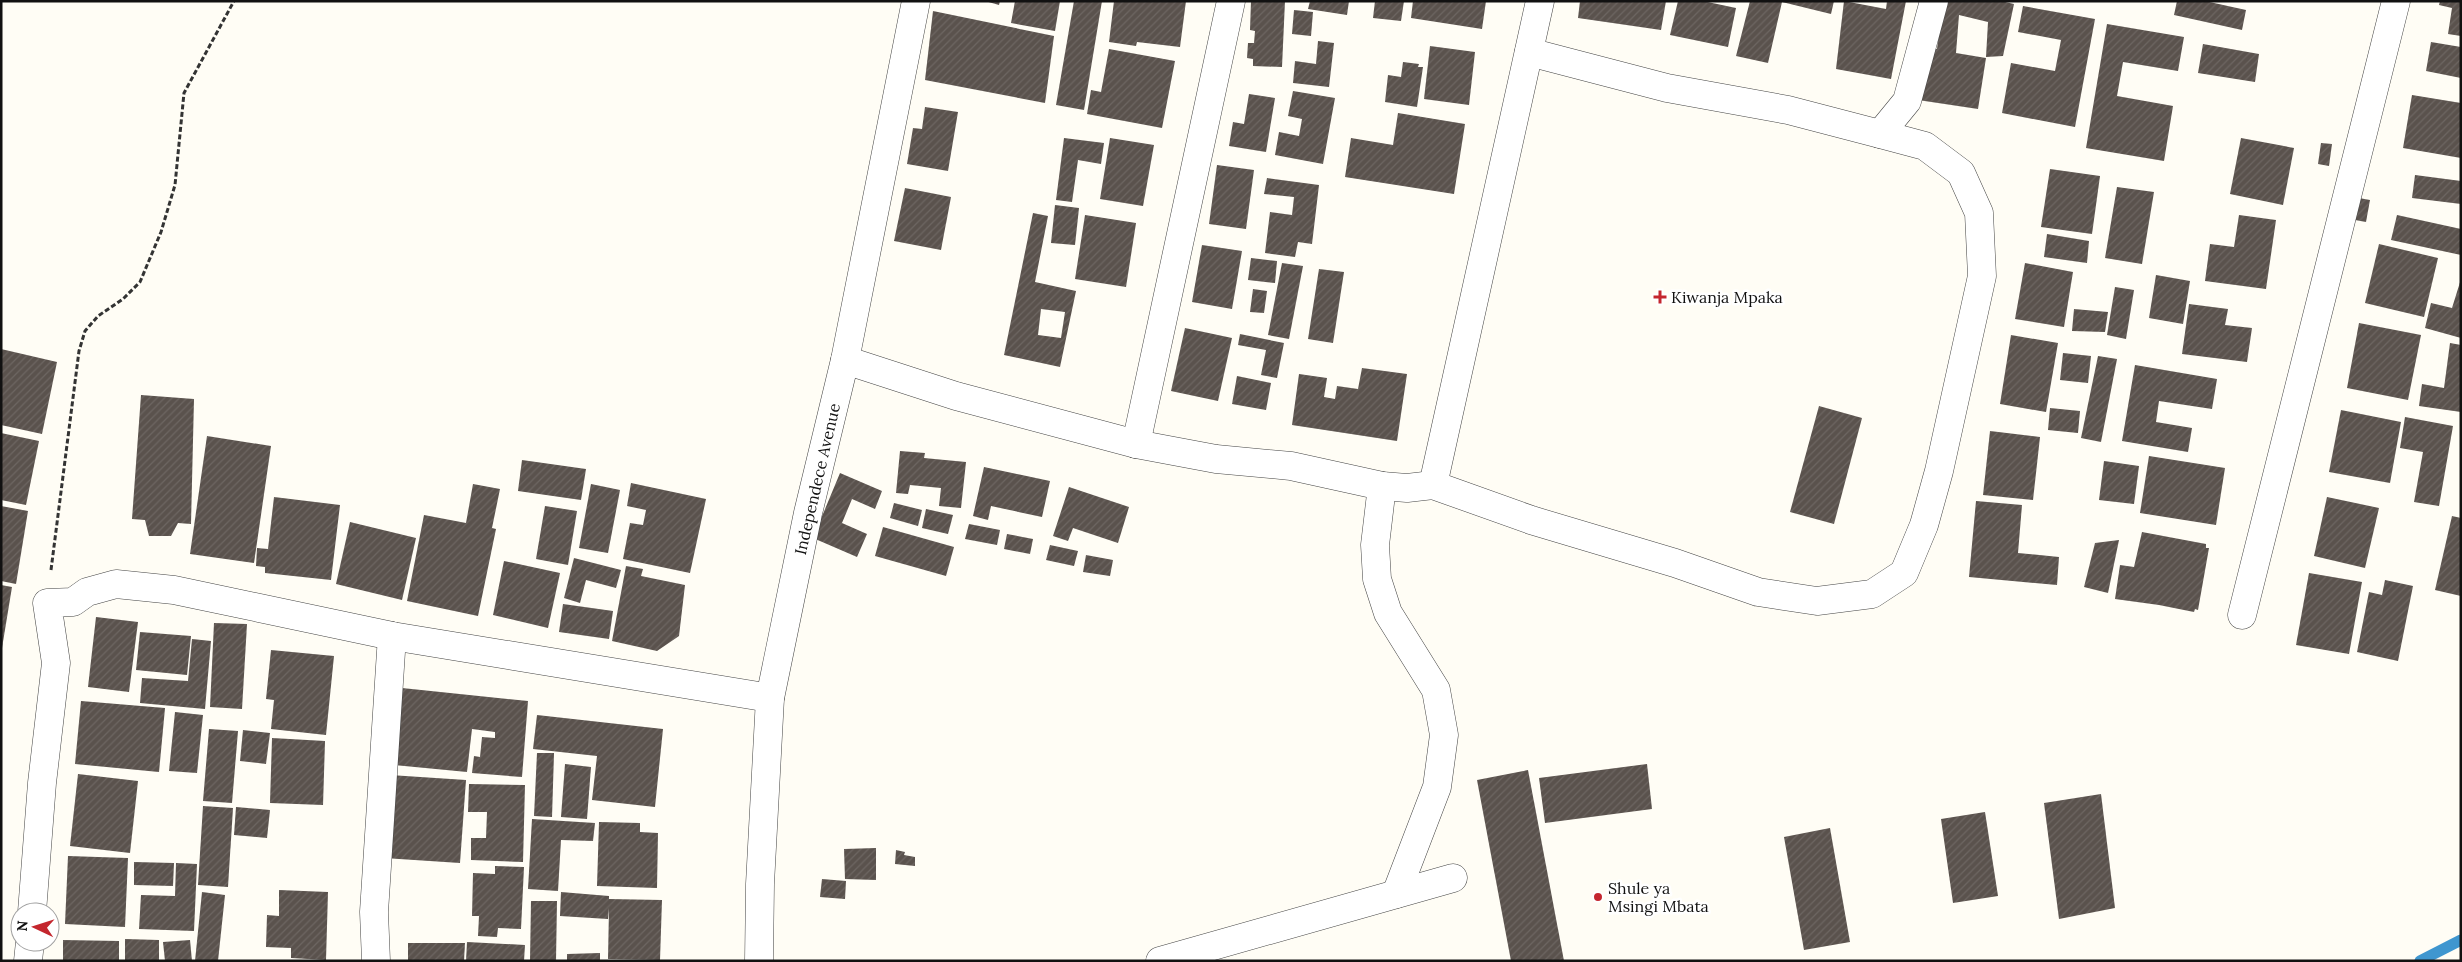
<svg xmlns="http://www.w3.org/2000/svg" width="2462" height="962" viewBox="0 0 2462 962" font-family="Lora,serif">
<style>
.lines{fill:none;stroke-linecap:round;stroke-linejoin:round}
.stream{stroke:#3f96cf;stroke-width:11}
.building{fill:url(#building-hatch);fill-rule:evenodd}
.minor-casing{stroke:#444;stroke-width:29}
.path{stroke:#333;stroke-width:3;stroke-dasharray:5 2.5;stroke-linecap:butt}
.minor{stroke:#fff;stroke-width:28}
.poi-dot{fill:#c4262e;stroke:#fff;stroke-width:2}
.labels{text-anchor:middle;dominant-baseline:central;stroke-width:5;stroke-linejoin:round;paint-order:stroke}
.poi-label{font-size:16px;fill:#111;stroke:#fff;text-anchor:start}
.street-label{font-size:16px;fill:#111;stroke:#fff}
</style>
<defs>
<pattern id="building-hatch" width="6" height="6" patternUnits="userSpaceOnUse" patternTransform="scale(1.25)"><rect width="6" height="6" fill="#5a524d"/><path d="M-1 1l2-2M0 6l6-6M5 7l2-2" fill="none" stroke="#6d6662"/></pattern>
</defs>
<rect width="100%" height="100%" fill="#fffdf5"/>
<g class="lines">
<path class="stream" d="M2420,961L2461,940"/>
</g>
<g class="building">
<path d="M985,1H1000L999,5Z"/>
<path d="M1015,1H1060L1055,31L1011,23Z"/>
<path d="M1074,1H1102L1084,110L1056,105Z"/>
<path d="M1114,1H1186L1180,47L1137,42L1136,46L1109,42Z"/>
<path d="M1251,1H1285L1282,67L1253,66V59L1247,58L1248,43H1254L1255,31L1250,30Z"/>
<path d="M1310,1H1349L1347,15L1308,9Z"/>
<path d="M1375,1H1404L1401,21L1373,18Z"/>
<path d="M1413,1H1486L1482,29L1411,18Z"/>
<path d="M1580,1H1666L1661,30L1578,18Z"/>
<path d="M1678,1H1703L1736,8L1728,47L1670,35Z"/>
<path d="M1750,1H1834L1831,14L1782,2L1768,63L1736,56Z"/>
<path d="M1844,1L1886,9L1887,1H1906L1891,79L1836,69Z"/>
<path d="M1943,1H2001L2014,4L2003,56L1986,57L1988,22L1959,15L1956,53L1986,58L1978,109L1918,100L1927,48L1937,49Z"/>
<path d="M2177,1H2205L2246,10L2242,30L2174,15Z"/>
<path d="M2440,1H2461V36L2448,34L2452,8L2439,5Z"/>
<path d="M2023,6L2095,19L2075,127L2002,113L2011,63L2055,71L2061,40L2018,32Z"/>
<path d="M1294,10L1313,12L1311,36L1292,34Z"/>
<path d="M933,11L1054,36L1045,103L925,80Z"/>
<path d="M2107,24L2184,37L2178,71L2123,62L2117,96L2173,106L2164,161L2086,148Z"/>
<path d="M1318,41L1334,43L1329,87L1293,83L1295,61L1316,64Z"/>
<path d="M2431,42L2461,47V78L2426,71Z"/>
<path d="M2203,44L2259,54L2255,82L2198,73Z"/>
<path d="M1430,46L1475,52L1469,105L1424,99Z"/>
<path d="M1109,49L1175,61L1162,128L1087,114L1091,90L1101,92Z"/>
<path d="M1403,62L1419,64L1418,67H1423L1417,107L1385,102L1388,75L1401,77Z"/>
<path d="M1293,91L1335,98L1323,164L1275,155L1279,132L1299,136L1302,119L1288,116Z"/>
<path d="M1249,94L1275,98L1266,152L1229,146L1233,122L1244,124Z"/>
<path d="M2412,95L2461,103V158L2403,148Z"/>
<path d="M925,107L958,112L948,171L907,164L913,128L922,129Z"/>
<path d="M1398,113L1465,124L1454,194L1345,177L1351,138L1393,145Z"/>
<path d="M1064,138L1104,143L1101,164L1078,160L1072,202L1056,200Z"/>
<path d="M1110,138L1154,145L1143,206L1100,199Z"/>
<path d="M2241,138L2294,148L2283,205L2230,194Z"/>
<path d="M2321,143L2332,144L2329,166L2318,164Z"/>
<path d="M1217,165L1254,170L1246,229L1209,224Z"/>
<path d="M2050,169L2100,176L2092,234L2041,227Z"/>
<path d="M2415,175L2461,181V204L2412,198Z"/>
<path d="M1267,178L1319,185L1312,244L1298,242L1295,257L1265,253L1270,212L1292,215L1294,197L1264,194Z"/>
<path d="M2117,187L2154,192L2142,264L2105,258Z"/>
<path d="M905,188L951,197L941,250L894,241Z"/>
<path d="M2359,198L2370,200L2366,222L2355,220Z"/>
<path d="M1055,205L1079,208L1075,245L1051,243Z"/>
<path d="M1033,213L1048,216L1035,282L1076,291L1060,367L1004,355ZM1041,309L1065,312L1061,338L1038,335Z"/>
<path d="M1085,215L1136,223L1126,287L1075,279Z"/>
<path d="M2239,215L2276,220L2266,289L2205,281L2210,244L2234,247Z"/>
<path d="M2397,215L2461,229V255L2391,240Z"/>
<path d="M2047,234L2089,241L2087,263L2044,257Z"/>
<path d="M2379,244L2438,258L2424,317L2365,303Z"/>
<path d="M1202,245L1242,251L1232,309L1192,302Z"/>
<path d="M1251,258L1277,261L1275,283L1248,280Z"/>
<path d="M1282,263L1303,266L1289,339L1268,335Z"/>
<path d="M2025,263L2073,272L2064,327L2015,319Z"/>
<path d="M1319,269L1344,272L1333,343L1308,339Z"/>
<path d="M2156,275L2190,281L2183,324L2149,318Z"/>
<path d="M2461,279V338L2425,328L2431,303L2452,308Z"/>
<path d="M2115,287L2134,290L2126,339L2107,335Z"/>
<path d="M1253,289L1267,291L1264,313L1250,312Z"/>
<path d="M2189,304L2228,309L2225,325L2252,328L2247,362L2182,354Z"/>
<path d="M2074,309L2108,312L2105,332L2072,331Z"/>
<path d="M2359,323L2421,335L2408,400L2347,388Z"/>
<path d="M1185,328L1232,338L1218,401L1171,391Z"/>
<path d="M1240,334L1284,343L1277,378L1261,375L1266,350L1238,345Z"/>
<path d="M2011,335L2058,343L2046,412L2000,404Z"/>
<path d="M2450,343L2461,345V412L2419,406L2422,384L2444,388Z"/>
<path d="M1,349L57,362L42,434L1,425Z"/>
<path d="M2063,353L2091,356L2088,383L2060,380Z"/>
<path d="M2098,356L2117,359L2101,442L2081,438Z"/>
<path d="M2135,365L2217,379L2212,409L2159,401L2156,422L2192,428L2188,452L2122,441Z"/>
<path d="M1362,368L1407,374L1397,441L1292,425L1299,374L1327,378L1324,397L1335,399L1337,386L1358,389Z"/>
<path d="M1237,376L1271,383L1266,410L1232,404Z"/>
<path d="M141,395L194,399L191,524L178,523L171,536H149L145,520L132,519Z"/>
<path d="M1819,406L1862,418L1834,524L1790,512Z"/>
<path d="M2050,408L2080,411L2078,433L2048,430Z"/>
<path d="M2341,410L2401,422L2390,483L2329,472Z"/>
<path d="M2405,417L2453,426L2439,506L2414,502L2423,452L2400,448Z"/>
<path d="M1990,431L2040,437L2033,500L1983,495Z"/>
<path d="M1,433L39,441L26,505L1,500Z"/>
<path d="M207,436L271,446L254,563L190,554Z"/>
<path d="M900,451L925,453L924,458L966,462L961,508L939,506L941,488L910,485L908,494L896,493Z"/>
<path d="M2149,456L2225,468L2216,525L2140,513Z"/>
<path d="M522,460L586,469L581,500L518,491Z"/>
<path d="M2104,461L2139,466L2134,504L2099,500Z"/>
<path d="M984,467L1050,481L1042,517L991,506L988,520L973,516Z"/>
<path d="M840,473L882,491L875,509L852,499L842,523L867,534L857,557L813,538Z"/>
<path d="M631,483L706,499L690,573L623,559L630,523L643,525L646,510L627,506Z"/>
<path d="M473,484L500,489L492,528L496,529L478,616L407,601L424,515L466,523Z"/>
<path d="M591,484L620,490L608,553L579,548Z"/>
<path d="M1069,487L1129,507L1118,543L1073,528L1068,541L1053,536Z"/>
<path d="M274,497L340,505L331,580L265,573V567L256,566L257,548L268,549Z"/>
<path d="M2327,497L2379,508L2365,568L2314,556Z"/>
<path d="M1976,501L2022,505L2018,553L2059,557L2057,585L1969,577Z"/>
<path d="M894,503L922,510L918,526L890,518Z"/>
<path d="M1,506L28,511L16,584L1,581Z"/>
<path d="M545,506L577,511L568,565L536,559Z"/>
<path d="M926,509L953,515L948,534L922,528Z"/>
<path d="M2452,516L2461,518V596L2435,590Z"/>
<path d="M350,522L416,538L402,600L336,584Z"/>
<path d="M969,524L1000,530L997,545L965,539Z"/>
<path d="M883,527L954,547L946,576L875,556Z"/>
<path d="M2142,532L2206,544V548H2209L2198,610L2195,609L2194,612L2159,605L2115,599L2120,565L2134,567Z"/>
<path d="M1007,534L1033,539L1030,554L1004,549Z"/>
<path d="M2119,540L2108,593L2084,587L2095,543Z"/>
<path d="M1050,545L1078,551L1074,566L1046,560Z"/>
<path d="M1086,555L1113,560L1110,576L1083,572Z"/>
<path d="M574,558L621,570L616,588L586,580L580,603L564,598Z"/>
<path d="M504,561L560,573L548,628L493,615Z"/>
<path d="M626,566L643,569L641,576L685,585L679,636L657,651L612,641Z"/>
<path d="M2309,573L2362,582L2349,654L2296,645Z"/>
<path d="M2385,580L2413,586L2398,661L2357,652L2369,592L2382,595Z"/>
<path d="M1,585L12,587L2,648H1Z"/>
<path d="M563,604L613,611L609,639L559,632Z"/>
<path d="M96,617L138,622L129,692L88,687Z"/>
<path d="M214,623L247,624L242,709L210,707Z"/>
<path d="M140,632L191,636L187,675L136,670Z"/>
<path d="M192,639L211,641L205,709L140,703L142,678L188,681Z"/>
<path d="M271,650L334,656L326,735L271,729L274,700L266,699Z"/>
<path d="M402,688L528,701L522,777L472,773L474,756L480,757L482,737L495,738V732L472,729L467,772L394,765Z"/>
<path d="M81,701L165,708L159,772L75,764Z"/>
<path d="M175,712L203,715L197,773L169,771Z"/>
<path d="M537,715L663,729L655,807L592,800L597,756L533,749Z"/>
<path d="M209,729L238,731L232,803L203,801Z"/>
<path d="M243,730L270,733L266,764L240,761Z"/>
<path d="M272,738L325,741L323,805L270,803Z"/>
<path d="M537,753H554L552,817L534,816Z"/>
<path d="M565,764L591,767L587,819L561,817Z"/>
<path d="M1647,764L1652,809L1545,823L1539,778Z"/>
<path d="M1528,770L1564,961H1511L1477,780Z"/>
<path d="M78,774L138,781L130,853L70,846Z"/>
<path d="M390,775L466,780L460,863L384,858Z"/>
<path d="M469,784L525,785L523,862L471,860V838H486L487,812H468Z"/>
<path d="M2101,794L2115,908L2059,919L2044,803Z"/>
<path d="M203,806L233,808L228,887L198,885Z"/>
<path d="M236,807L270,810L267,838L234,835Z"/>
<path d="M1985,812L1998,896L1953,903L1941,819Z"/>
<path d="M532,819L595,823L593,841L561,840L558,891L528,889Z"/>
<path d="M599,822L640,823V832L658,833L657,888L597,886Z"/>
<path d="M1830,828L1850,942L1804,950L1784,837Z"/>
<path d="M876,848V880L845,879L844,849Z"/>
<path d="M896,850L905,852L904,855L915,857V866L895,864Z"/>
<path d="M68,856L128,858L125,927L65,924Z"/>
<path d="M134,862L174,863L173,886L134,885Z"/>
<path d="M176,863L197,864L194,931L139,929L141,895L175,896Z"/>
<path d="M495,866L524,867L521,929L498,928L497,937L478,936L479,916H472L473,873L495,874Z"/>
<path d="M822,879L846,881L845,899L820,897Z"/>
<path d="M279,890L328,892L326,960L291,958V948L266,947L267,915L279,916Z"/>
<path d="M202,892L225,895L218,961H195Z"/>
<path d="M561,892L609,896V899L662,900L660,960L608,959L609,908L608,919L560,916Z"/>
<path d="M531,901H557L556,961H530Z"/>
<path d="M125,939L159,940V961H125Z"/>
<path d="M63,940L119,941V961H63Z"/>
<path d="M190,940L192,961H165L163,942Z"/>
<path d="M467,942L525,945L524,961H466Z"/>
<path d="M408,943H465L464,961H408Z"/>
<path d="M600,953V961H567V954Z"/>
</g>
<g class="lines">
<defs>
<g id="minor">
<path d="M1880,134L1907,101L1934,1"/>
<path d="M845,360L956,396L1136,444L1216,459L1291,466L1382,486L1407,488L1433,485L1531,520L1675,563L1758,592L1817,601L1872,594L1904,573L1924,525L1939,471L1982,276L1979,213L1961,173L1925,146L1880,134L1788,110L1667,88L1529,52"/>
<path d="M1136,444L1231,1"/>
<path d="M1433,485L1540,1"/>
<path d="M1382,486L1375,545L1377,579L1388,613L1436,690L1444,735L1437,787L1396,894"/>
<path d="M2242,615L2396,1"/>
<path d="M32,912L42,783L56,663L47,603L73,602L87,592L116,584L174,590L392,636L770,698"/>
<path d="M28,961L30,942"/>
<path d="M376,961L374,912L392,636"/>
<path d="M759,961L760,884L770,698L808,513L845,360L916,1"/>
<path d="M1160,961L1453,878"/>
</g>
</defs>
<use href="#minor" class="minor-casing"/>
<path class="path" d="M51,570L79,351L85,331L98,316L123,299L140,282L161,232L175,185L184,93L234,1"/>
<use href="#minor" class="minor"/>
</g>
<g class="poi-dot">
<path d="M1657.5 289.5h5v5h5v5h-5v5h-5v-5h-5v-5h5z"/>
<circle cx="1598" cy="897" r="5"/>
</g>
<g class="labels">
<g class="poi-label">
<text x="1671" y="297">Kiwanja Mpaka</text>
<text x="1608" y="888">Shule ya<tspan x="1608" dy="18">Msingi Mbata</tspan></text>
</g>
<g class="street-label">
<text transform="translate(817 479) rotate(-77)">Independece Avenue</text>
</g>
</g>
<rect width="2462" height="962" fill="none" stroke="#111111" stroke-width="5"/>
<g transform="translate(35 927) rotate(274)"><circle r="24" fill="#ffffff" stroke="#a0a0a0"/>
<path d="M0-4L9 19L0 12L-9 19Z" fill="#c4262e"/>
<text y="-8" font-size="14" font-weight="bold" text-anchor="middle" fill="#111111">N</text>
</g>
</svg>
